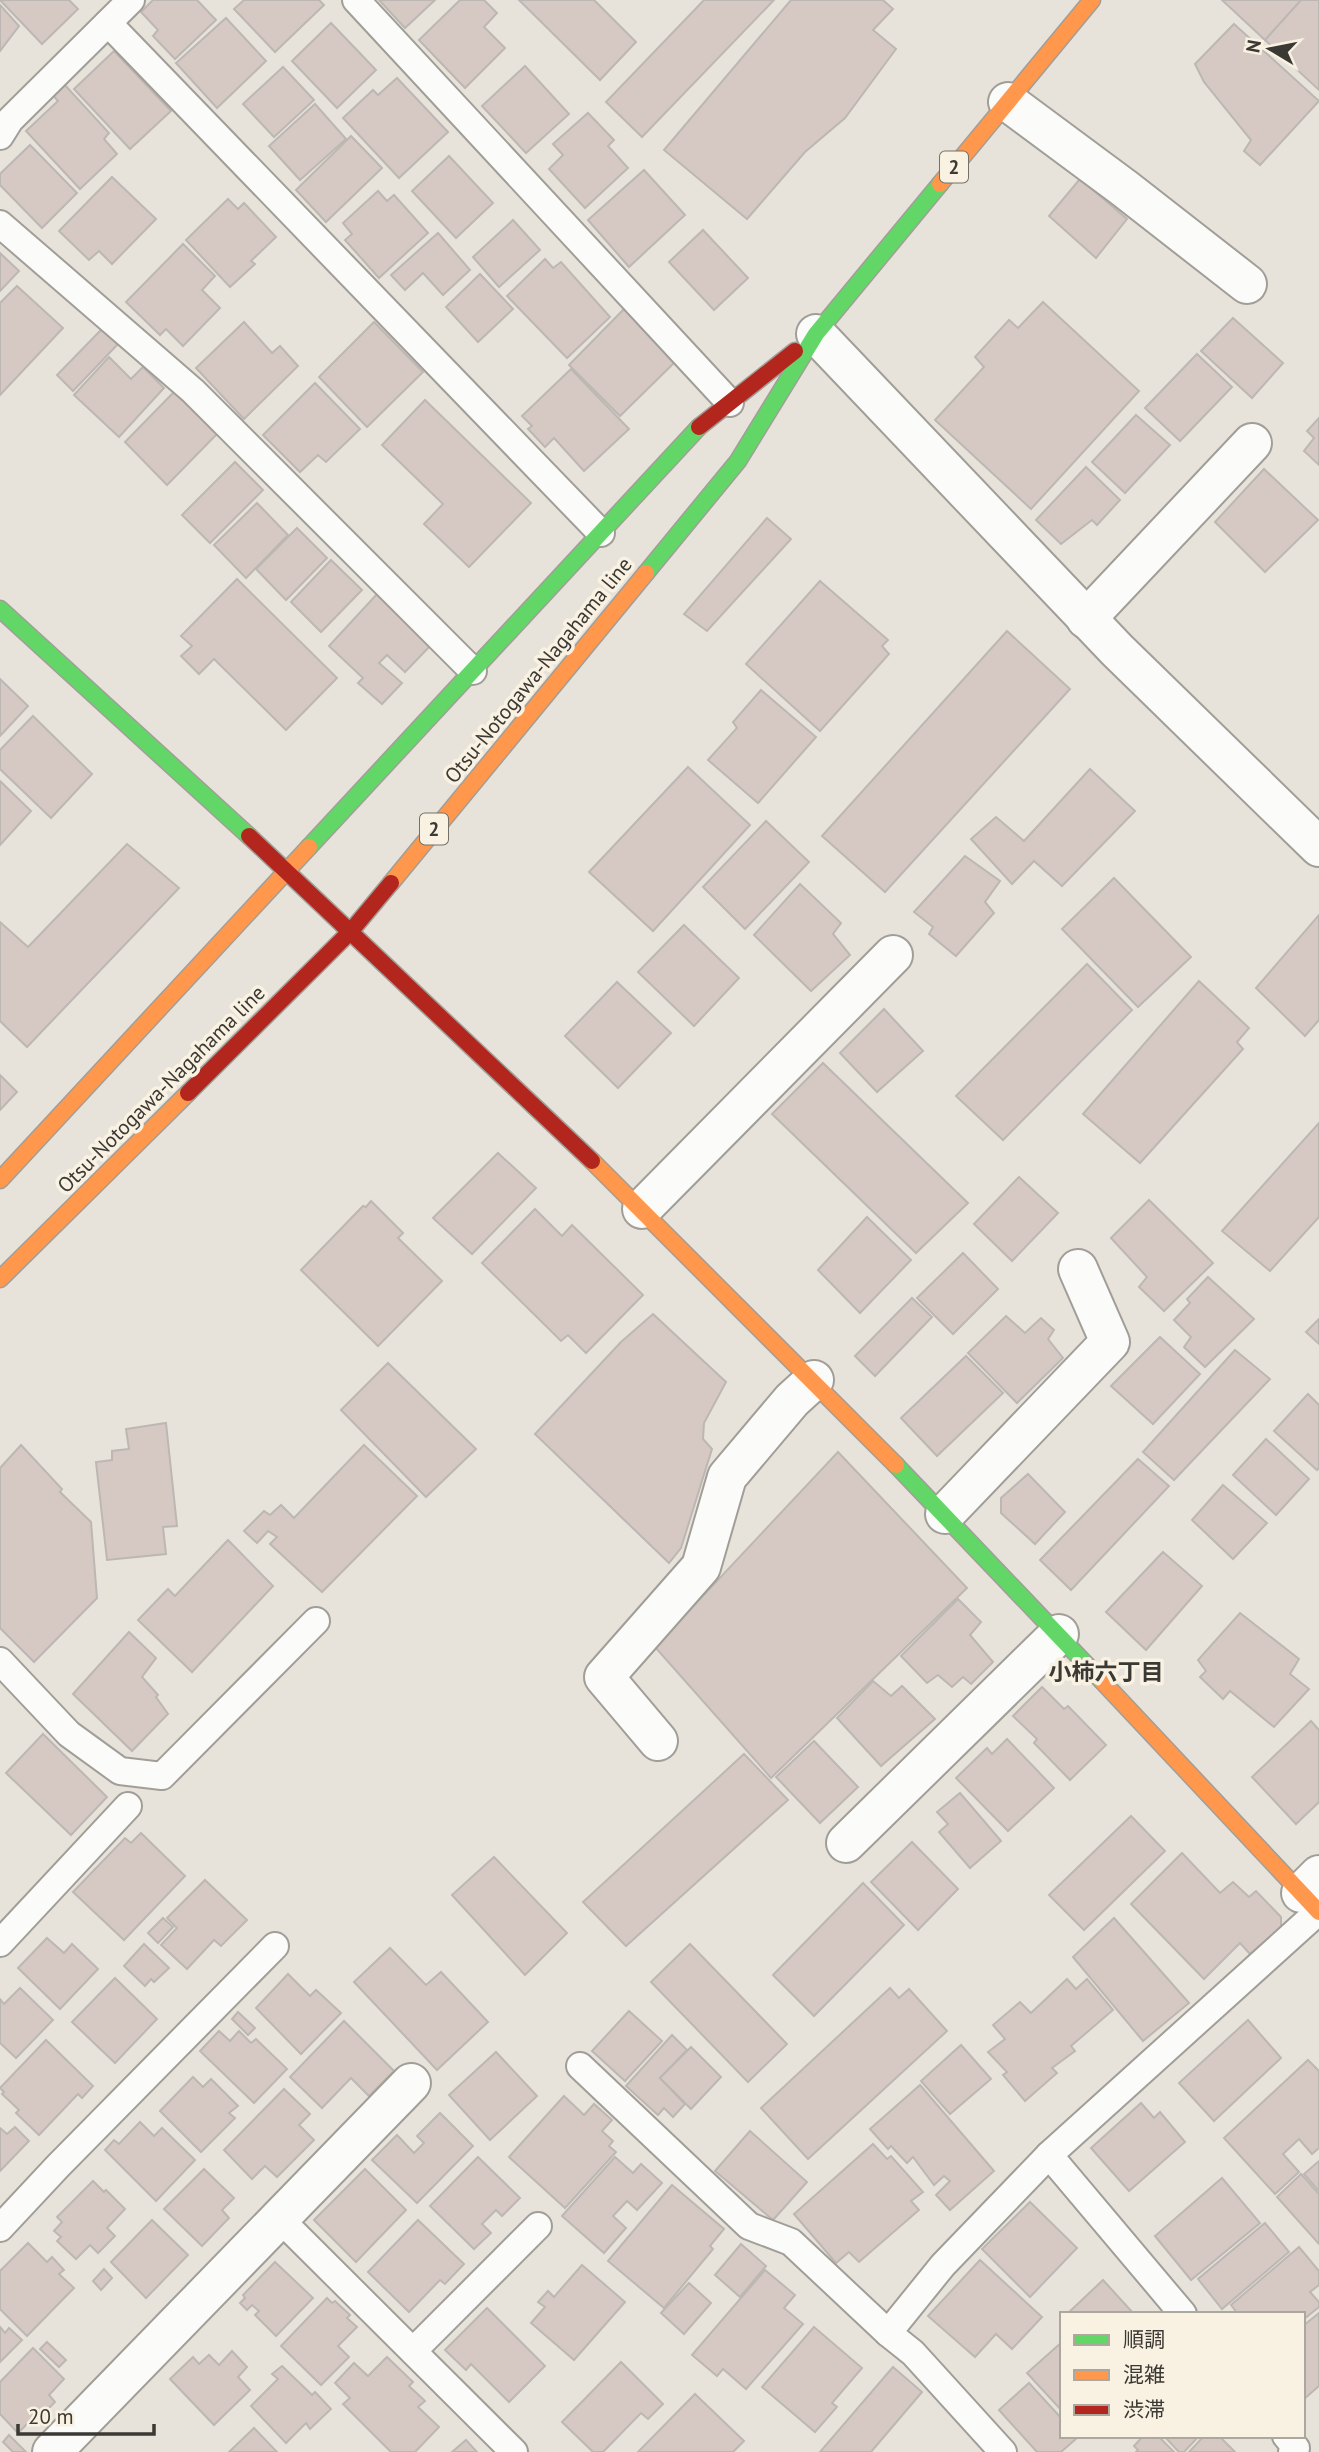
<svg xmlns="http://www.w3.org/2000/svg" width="1319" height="2452" font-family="'PT Sans','Noto Sans JP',sans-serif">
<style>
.building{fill:#d6c9c4;stroke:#bdb7b3;stroke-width:2}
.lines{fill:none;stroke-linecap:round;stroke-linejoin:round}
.lane-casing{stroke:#a19e98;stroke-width:30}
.street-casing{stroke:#a19e98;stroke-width:42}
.fast-casing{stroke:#a19e98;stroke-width:19}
.slow-casing{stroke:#a19e98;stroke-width:19}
.jam-casing{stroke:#a19e98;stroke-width:19}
.lane{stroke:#fbfbfa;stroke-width:26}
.street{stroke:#fbfbfa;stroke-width:38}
.fast{stroke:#63d668;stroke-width:16}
.slow{stroke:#ff974d;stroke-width:16}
.jam{stroke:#b3261e;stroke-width:16}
.labels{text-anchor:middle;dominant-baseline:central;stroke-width:7;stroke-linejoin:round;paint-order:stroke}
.shield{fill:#f9f2e3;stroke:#747068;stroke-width:2}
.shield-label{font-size:19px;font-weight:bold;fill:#3b3933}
.street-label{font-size:21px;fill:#3b3933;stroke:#f9f2e3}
.neighbourhood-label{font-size:23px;font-weight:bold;fill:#3b3933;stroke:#f9f2e3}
</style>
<rect width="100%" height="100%" fill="#e7e3db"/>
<!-- building -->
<g class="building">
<polygon points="0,0 69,0 78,9 42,44"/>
<polygon points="153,0 197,0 216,20 175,59 153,36 158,30 141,12"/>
<polygon points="244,0 319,0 324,5 275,52 234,9"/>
<polygon points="379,0 435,0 405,28"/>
<polygon points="460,0 484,0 497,13 484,27 505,48 465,88 419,40"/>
<polygon points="519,0 594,0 636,42 600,80"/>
<polygon points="704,0 774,0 642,137 606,102"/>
<polygon points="791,0 883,0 893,9 873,30 896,49 845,118 805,152 747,219 664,150"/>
<polygon points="1222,0 1302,0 1265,40"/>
<polygon points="1301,0 1319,0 1319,90 1265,40"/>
<polygon points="0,5 19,26 0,51"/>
<polygon points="226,18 266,61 217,108 176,63"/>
<polygon points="331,23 376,70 337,108 292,61"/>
<polygon points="1234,24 1319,101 1260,165 1244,151 1251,140 1204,82 1195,64"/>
<polygon points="114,51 171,111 130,149 74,89"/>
<polygon points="525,66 569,114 526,153 482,106"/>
<polygon points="283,67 314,100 274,137 243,104"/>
<polygon points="397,78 448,132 399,178 343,118 373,90 378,95"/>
<polygon points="63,83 109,133 104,139 117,154 80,189 26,131 58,101 52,94"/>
<polygon points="315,104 346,139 300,180 269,146"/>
<polygon points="588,113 614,140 608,146 628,168 585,208 549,169 563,155 553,144"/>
<polygon points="351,136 382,168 326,222 296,190"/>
<polygon points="30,145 77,193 42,228 0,185 0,174"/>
<polygon points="449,156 493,203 456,238 412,191"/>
<polygon points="644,170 685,215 629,267 588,220"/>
<polygon points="112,177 156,219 112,264 99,251 89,260 59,231"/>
<polygon points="1080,179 1127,219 1096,258 1049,216"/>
<polygon points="378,191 387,201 394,195 428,233 379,278 345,240 352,234 343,223"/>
<polygon points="228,199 238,209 244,203 276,237 251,261 255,264 230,287 186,240"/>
<polygon points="513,220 540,250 499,287 473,257"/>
<polygon points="703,230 748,278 714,310 669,262"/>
<polygon points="438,233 470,270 443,295 423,273 405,290 391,275"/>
<polygon points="183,244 215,276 202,290 220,308 183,346 166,329 160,335 126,302"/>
<polygon points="0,253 19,271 0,291"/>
<polygon points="545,259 553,268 561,262 610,317 567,358 507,296"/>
<polygon points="480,274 513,309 478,342 446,307"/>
<polygon points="17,286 63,328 0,395 0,303"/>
<polygon points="1043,302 1139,391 1031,509 935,420 984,367 975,357 1009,320 1018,328"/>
<polygon points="625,308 677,360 620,416 569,365"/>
<polygon points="1233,318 1283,363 1252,398 1201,351"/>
<polygon points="244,322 272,353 280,346 298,366 244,419 196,368"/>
<polygon points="374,322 423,372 367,427 319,377"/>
<polygon points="102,329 118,344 73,391 57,375"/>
<polygon points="1197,354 1232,387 1180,441 1145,408"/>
<polygon points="109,357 131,379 143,367 164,388 119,437 74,395"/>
<polygon points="571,369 629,429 584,471 554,438 545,447 528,429 532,426 522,416"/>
<polygon points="315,383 360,429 326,462 318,455 300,472 263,435"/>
<polygon points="174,392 217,434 167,485 125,442"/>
<polygon points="425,400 531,503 469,567 424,524 443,504 382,445"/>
<polygon points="1136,415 1170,445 1125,493 1092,462"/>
<polygon points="1319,418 1319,465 1304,451 1314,438 1307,431"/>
<polygon points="235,462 263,490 210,543 182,515"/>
<polygon points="1086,467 1120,500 1097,525 1092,520 1061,544 1036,520"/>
<polygon points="1264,469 1318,520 1265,572 1215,522"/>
<polygon points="257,503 288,535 246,578 214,545"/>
<polygon points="767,518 791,539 707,631 684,614"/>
<polygon points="297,528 327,558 286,600 256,569"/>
<polygon points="331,560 362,590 321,632 291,602"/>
<polygon points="237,579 337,678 286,730 214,659 199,674 181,656 192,646 181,636"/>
<polygon points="820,581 888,640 882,646 889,654 820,731 746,664"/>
<polygon points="378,593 432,644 405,672 387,655 379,663 402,683 382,704 358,683 363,678 329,646"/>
<polygon points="1007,631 1070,689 885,892 822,836"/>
<polygon points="0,679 28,706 0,736"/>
<polygon points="761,690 816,737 758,803 708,760 737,728 733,722"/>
<polygon points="33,716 92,774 51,818 0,769 0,750"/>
<polygon points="688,767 750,825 653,931 589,872"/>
<polygon points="1090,769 1135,811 1062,886 1034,861 1012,884 971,839 996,817 1024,841"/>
<polygon points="0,781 31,811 0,845"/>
<polygon points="766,821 809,862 745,929 703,887"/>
<polygon points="127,844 179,888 27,1047 0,1021 0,922 28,947"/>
<polygon points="965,856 1000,881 985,902 994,913 956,956 929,934 933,927 914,912"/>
<polygon points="1114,878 1191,957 1138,1007 1062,929"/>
<polygon points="800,884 841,923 833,934 850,955 811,991 754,935"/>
<polygon points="1319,915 1319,1020 1305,1036 1256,988"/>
<polygon points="684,925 739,978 694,1026 638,972"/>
<polygon points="1087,964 1132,1010 1003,1140 956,1096"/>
<polygon points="1199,981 1249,1028 1237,1042 1243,1049 1140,1163 1083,1114"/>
<polygon points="617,982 671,1033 618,1088 565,1036"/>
<polygon points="884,1009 923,1051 877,1092 840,1053"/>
<polygon points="823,1063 968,1203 916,1253 772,1114"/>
<polygon points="0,1075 17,1092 0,1110"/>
<polygon points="1319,1123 1319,1217 1270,1271 1222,1231"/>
<polygon points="498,1153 536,1188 472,1254 433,1218"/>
<polygon points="1019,1177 1058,1213 1012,1261 974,1224"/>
<polygon points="1149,1200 1213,1263 1164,1311 1139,1287 1147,1277 1111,1238"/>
<polygon points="371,1201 403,1233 398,1238 442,1281 378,1346 301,1270 363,1206 366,1207"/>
<polygon points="535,1209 562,1236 572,1225 643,1295 586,1353 568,1335 561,1341 482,1263"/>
<polygon points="867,1217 911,1260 860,1313 818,1270"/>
<polygon points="963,1253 998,1289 953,1334 917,1298"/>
<polygon points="1208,1277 1254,1319 1205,1367 1184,1347 1191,1337 1174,1320 1190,1303 1187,1299"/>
<polygon points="912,1298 932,1317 875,1376 855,1356"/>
<polygon points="653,1314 726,1382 704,1423 703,1439 712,1449 681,1548 669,1563 535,1434 621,1342"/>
<polygon points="1006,1316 1025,1333 1041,1318 1054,1330 1048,1339 1063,1358 1017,1403 968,1353"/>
<polygon points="1319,1319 1319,1344 1306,1332"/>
<polygon points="1160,1337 1200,1374 1153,1424 1111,1386"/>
<polygon points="1235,1350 1270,1379 1174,1480 1143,1452"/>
<polygon points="966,1356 1003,1393 937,1456 901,1418"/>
<polygon points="388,1363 476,1449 426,1497 341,1410"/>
<polygon points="1308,1394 1319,1405 1319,1468 1317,1470 1274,1431"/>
<polygon points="166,1423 177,1526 163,1527 166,1554 107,1560 96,1462 112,1460 112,1451 129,1449 126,1429"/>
<polygon points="1266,1439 1309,1479 1276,1515 1233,1475"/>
<polygon points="21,1445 62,1489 60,1492 91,1522 97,1598 34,1662 0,1628 0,1468"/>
<polygon points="364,1445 417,1496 322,1592 270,1544 277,1537 268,1531 257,1543 244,1531 264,1511 270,1515 281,1505 294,1518"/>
<polygon points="838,1452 967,1588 771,1778 655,1647"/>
<polygon points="1138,1459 1169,1486 1071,1590 1040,1560"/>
<polygon points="1028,1474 1065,1512 1035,1544 1001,1513 1001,1498"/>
<polygon points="1223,1485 1267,1523 1233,1559 1192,1520"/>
<polygon points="228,1540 273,1586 192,1672 138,1620 168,1589 175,1596"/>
<polygon points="1163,1552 1202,1586 1146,1650 1106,1612"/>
<polygon points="958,1599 981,1622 970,1635 993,1662 971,1684 963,1677 952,1687 938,1675 927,1683 901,1656"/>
<polygon points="1240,1613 1299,1659 1290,1674 1309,1689 1274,1727 1230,1691 1223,1699 1200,1677 1206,1671 1198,1660"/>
<polygon points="129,1632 156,1658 142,1677 158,1695 156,1697 168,1714 132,1751 73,1694"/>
<polygon points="873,1681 891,1696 902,1686 935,1719 881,1766 837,1718"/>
<polygon points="1042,1687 1064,1709 1068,1706 1106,1745 1070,1780 1034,1743 1037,1739 1013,1716"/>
<polygon points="1311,1721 1319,1730 1319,1802 1296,1824 1252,1777"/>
<polygon points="43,1734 107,1797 71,1835 6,1773"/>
<polygon points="1007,1739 1054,1788 1008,1831 956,1778 987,1748 992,1754"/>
<polygon points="814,1741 858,1787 820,1823 776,1777"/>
<polygon points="744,1754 788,1800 626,1946 583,1902"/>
<polygon points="960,1793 1001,1841 970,1868 939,1832 948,1824 937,1812"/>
<polygon points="1131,1816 1165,1851 1084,1930 1049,1895"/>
<polygon points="141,1833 185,1876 124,1940 73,1892 125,1838 131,1843"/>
<polygon points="912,1842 958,1889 918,1930 871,1882"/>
<polygon points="1182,1853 1220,1893 1233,1882 1249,1897 1256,1891 1281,1917 1281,1928 1250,1954 1240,1943 1204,1979 1131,1904"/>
<polygon points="494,1857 567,1933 525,1975 452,1895"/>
<polygon points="205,1880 247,1920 221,1946 214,1940 187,1969 161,1945 177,1928 167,1918"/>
<polygon points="863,1883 904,1925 814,2016 773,1975"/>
<polygon points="163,1918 173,1927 158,1943 148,1933"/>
<polygon points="1114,1918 1189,2003 1143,2041 1073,1957"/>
<polygon points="47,1938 64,1953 72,1944 98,1969 60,2009 18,1968"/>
<polygon points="144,1944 169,1968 154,1982 151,1979 145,1986 124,1966"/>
<polygon points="690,1944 787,2044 748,2082 651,1982"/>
<polygon points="390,1948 426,1985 441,1972 488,2022 437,2070 354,1982"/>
<polygon points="288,1974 310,1996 316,1990 341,2013 301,2054 256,2008"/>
<polygon points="115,1978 157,2019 115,2063 72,2022"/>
<polygon points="1067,1979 1076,1989 1087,1979 1113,2010 1071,2046 1075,2051 1052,2068 1057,2073 1025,2101 1003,2075 1007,2072 988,2052 1005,2039 993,2025 1020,2002 1031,2013"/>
<polygon points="20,1988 53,2020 16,2058 0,2043 0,1999 4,2004"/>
<polygon points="890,1988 899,1998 909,1989 947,2031 808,2159 761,2108"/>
<polygon points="629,2011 662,2041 625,2081 592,2051"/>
<polygon points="238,2012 255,2028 248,2035 232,2019"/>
<polygon points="1248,2020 1281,2058 1214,2121 1179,2083"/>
<polygon points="344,2021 394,2071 369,2096 351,2078 322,2108 290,2077"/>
<polygon points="219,2031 230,2041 239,2031 251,2043 256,2039 287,2069 254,2103 200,2051"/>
<polygon points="672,2035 687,2050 660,2078 685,2104 673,2117 664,2108 658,2115 626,2086"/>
<polygon points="46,2040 93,2086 82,2098 78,2094 39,2135 16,2113 19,2110 2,2094 4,2092 0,2088"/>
<polygon points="961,2045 991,2079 950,2114 921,2081"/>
<polygon points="691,2047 721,2077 691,2109 660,2078"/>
<polygon points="496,2052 537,2096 490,2140 449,2095"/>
<polygon points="1308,2060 1319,2071 1319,2148 1312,2154 1299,2139 1283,2154 1299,2172 1275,2194 1224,2138"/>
<polygon points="193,2077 203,2087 211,2079 238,2106 229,2113 235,2118 201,2152 160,2111"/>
<polygon points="920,2085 994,2171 950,2210 936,2195 950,2181 944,2176 934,2185 913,2157 907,2163 891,2146 888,2149 870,2129"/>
<polygon points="284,2089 310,2114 299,2125 314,2140 277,2177 265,2166 252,2179 224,2150"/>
<polygon points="564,2096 584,2115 594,2104 612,2120 602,2131 613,2141 609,2146 616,2152 565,2208 509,2157"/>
<polygon points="1141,2103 1154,2118 1160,2112 1185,2142 1129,2191 1091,2148"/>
<polygon points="440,2113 473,2146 417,2203 372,2160 397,2135 414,2153 424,2143 417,2136"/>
<polygon points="140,2122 154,2136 162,2128 195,2160 156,2201 105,2150 114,2140 119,2144"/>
<polygon points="15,2127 29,2141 0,2171 0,2128 7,2134"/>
<polygon points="750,2131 807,2182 773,2220 715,2171"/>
<polygon points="873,2144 887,2159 891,2156 923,2192 911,2201 919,2210 859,2262 849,2252 836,2263 794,2214"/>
<polygon points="478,2157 520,2198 502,2216 496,2210 482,2224 491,2233 474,2249 430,2206"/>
<polygon points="615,2157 633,2173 641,2164 662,2183 637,2210 627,2201 613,2216 626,2228 604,2253 562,2216"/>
<polygon points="1319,2161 1319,2191 1304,2174"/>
<polygon points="204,2169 234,2198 222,2210 229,2218 202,2246 164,2209"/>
<polygon points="365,2169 406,2210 356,2262 314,2220"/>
<polygon points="1301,2174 1319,2194 1319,2244 1277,2197"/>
<polygon points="1222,2178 1260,2223 1191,2280 1155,2236"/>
<polygon points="93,2181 104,2192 106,2190 125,2209 107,2228 115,2236 98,2253 90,2245 76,2259 57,2241 61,2237 54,2231 62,2222 57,2217"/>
<polygon points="672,2185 724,2229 710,2246 713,2249 664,2308 608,2261"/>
<polygon points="1030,2202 1077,2248 1030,2297 982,2249"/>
<polygon points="152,2220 188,2255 146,2298 111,2262"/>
<polygon points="418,2220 464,2264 445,2284 440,2280 409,2312 368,2272"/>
<polygon points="1265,2223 1289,2252 1222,2309 1198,2279"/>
<polygon points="28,2243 47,2262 52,2257 64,2270 59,2274 74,2288 27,2336 0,2309 0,2271"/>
<polygon points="741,2244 766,2266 740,2297 715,2275"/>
<polygon points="1299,2247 1319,2271 1319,2285 1310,2292 1319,2302 1319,2307 1303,2320 1303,2314 1238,2314 1231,2305"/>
<polygon points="980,2260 1042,2317 1012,2349 996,2334 975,2357 928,2316"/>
<polygon points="275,2262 313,2298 276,2336 255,2315 259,2311 252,2305 247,2310 240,2303 245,2298 243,2295"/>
<polygon points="582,2265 625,2302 574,2360 531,2323 545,2307 538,2302 548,2291 554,2297"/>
<polygon points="104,2269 112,2278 101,2290 93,2281"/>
<polygon points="765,2270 795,2295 784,2308 803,2324 746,2389 723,2369 717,2376 692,2355"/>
<polygon points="1103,2280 1134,2314 1067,2314"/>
<polygon points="689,2283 711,2303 684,2334 661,2313"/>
<polygon points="327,2298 332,2303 335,2301 350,2315 347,2318 357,2327 338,2346 349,2357 321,2385 281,2346"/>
<polygon points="487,2308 545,2366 509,2402 471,2364 466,2370 445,2350"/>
<polygon points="1319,2313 1319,2386 1304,2399 1303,2326"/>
<polygon points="0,2327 5,2333 9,2328 22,2340 0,2362"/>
<polygon points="814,2327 862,2368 832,2403 837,2407 815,2432 762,2387"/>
<polygon points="47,2342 66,2360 59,2367 40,2349"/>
<polygon points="1062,2342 1062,2411 1027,2373"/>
<polygon points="33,2348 64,2379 49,2395 55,2402 43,2414 40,2411 18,2433 0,2414 0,2382"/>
<polygon points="232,2351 247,2367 238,2377 250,2390 214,2425 170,2379 193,2357 199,2364 209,2355 219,2365"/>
<polygon points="387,2357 413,2382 409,2386 425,2401 418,2407 439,2427 415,2452 391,2452 343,2404 350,2398 335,2383 354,2363 368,2376"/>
<polygon points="621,2362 663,2404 648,2419 641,2413 603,2452 593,2452 562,2422"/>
<polygon points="282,2366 312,2395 315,2392 331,2409 310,2429 306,2423 286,2443 251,2406 278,2379 272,2374"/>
<polygon points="893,2367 922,2392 871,2452 820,2452"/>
<polygon points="1029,2383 1062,2419 1062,2436 1078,2437 1061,2452 1037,2452 999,2410"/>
<polygon points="695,2394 744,2441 733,2452 638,2452"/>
<polygon points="254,2428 277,2452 229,2452"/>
<polygon points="9,2435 26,2452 13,2452 3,2442"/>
<polygon points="1143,2436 1158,2436 1174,2452 1136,2452 1138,2450 1134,2446"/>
<polygon points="1164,2436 1199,2436 1184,2452 1179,2452"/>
<polygon points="1204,2436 1219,2436 1235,2452 1189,2452"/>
<polygon points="466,2440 477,2452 452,2452"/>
</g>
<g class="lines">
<defs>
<g id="lane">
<polyline points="356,0 730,403"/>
<polyline points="108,23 601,533"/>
<polyline points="0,136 10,120 131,0"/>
<polyline points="0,224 193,391 473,671"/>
<polyline points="0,1661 69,1734 120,1771 162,1776 316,1621"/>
<polyline points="0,1943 128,1806"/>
<polyline points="580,2066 749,2226 791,2242 888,2333"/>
<polyline points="281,2220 514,2452"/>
<polyline points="0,2228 58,2166 275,1946"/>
<polyline points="1183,2314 1049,2155 1319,1911"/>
<polyline points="413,2351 538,2226"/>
<polyline points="1286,2436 1296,2448 1292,2452"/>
<polyline points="1003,2452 913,2353 888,2333 943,2265 1049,2155"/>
</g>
<g id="street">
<polyline points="1008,102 1124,188 1247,284"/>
<polyline points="816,334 1117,650 1319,847"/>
<polyline points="1086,619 1252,443"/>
<polyline points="642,1209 893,955"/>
<polyline points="945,1514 1110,1342 1078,1269"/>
<polyline points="658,1741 604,1677 701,1567 727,1477 792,1400 814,1380"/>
<polyline points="846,1843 1059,1634"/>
<polyline points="1301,1893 1319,1875"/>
<polyline points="52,2452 411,2083"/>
</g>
<g id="fast">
<polyline points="646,573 738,461 816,334 940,184"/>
<polyline points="0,609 249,836"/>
<polyline points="309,847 699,427"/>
<polyline points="896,1465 1102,1681"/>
</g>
<g id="slow">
<polyline points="940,184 1092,0"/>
<polyline points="391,883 646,573"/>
<polyline points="592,1161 896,1465"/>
<polyline points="0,1180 309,847"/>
<polyline points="0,1279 188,1093"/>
<polyline points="1102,1681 1319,1912"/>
</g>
<g id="jam">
<polyline points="699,427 795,351"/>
<polyline points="249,836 592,1161"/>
<polyline points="188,1093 351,931 391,883"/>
</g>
</defs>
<!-- lane casing -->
<use href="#lane" class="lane-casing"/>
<!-- street casing -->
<use href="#street" class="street-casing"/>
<!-- fast casing -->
<use href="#fast" class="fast-casing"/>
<!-- slow casing -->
<use href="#slow" class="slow-casing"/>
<!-- jam casing -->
<use href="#jam" class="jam-casing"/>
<!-- lane -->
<use href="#lane" class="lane"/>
<!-- street -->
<use href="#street" class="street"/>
<!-- fast -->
<use href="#fast" class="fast"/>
<!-- slow -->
<use href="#slow" class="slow"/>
<!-- jam -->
<use href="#jam" class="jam"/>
</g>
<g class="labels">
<!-- shield labels -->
<g class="shield">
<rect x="940" y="151.5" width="28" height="31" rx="5"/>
<rect x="420" y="813.5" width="28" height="31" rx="5"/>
</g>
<g class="shield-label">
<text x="954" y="167">2</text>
<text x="434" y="829">2</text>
</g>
<!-- street labels -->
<g class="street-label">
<text transform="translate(538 670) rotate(-51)">Otsu-Notogawa-Nagahama line</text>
<text transform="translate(161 1089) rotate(-45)">Otsu-Notogawa-Nagahama line</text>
</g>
<!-- neighbourhood labels -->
<g class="neighbourhood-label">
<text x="1106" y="1671">小柿六丁目</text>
</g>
</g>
<!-- legend -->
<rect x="1060" y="2312" width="245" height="126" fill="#f9f2e3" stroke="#ada89d" stroke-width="2"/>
<rect x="1074" y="2335" width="35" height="10" fill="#63d668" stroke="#ada89d" stroke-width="2"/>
<text x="1123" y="2347" font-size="21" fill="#3b3933">順調</text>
<rect x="1074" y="2370" width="35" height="10" fill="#ff974d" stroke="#ada89d" stroke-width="2"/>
<text x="1123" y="2382" font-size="21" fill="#3b3933">混雑</text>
<rect x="1074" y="2405" width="35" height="10" fill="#b3261e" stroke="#ada89d" stroke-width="2"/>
<text x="1123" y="2417" font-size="21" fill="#3b3933">渋滞</text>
<!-- north arrow -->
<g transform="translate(1270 49) rotate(280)" stroke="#f9f2e3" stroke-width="5" paint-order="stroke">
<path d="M0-5L12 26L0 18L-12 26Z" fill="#3b3933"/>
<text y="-10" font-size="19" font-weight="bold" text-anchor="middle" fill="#3b3933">N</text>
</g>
<!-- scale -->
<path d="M18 2424v10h136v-10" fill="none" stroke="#3b3933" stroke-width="3.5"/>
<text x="28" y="2424" font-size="21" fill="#3b3933" stroke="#f9f2e3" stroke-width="5" paint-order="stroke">20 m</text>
</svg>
